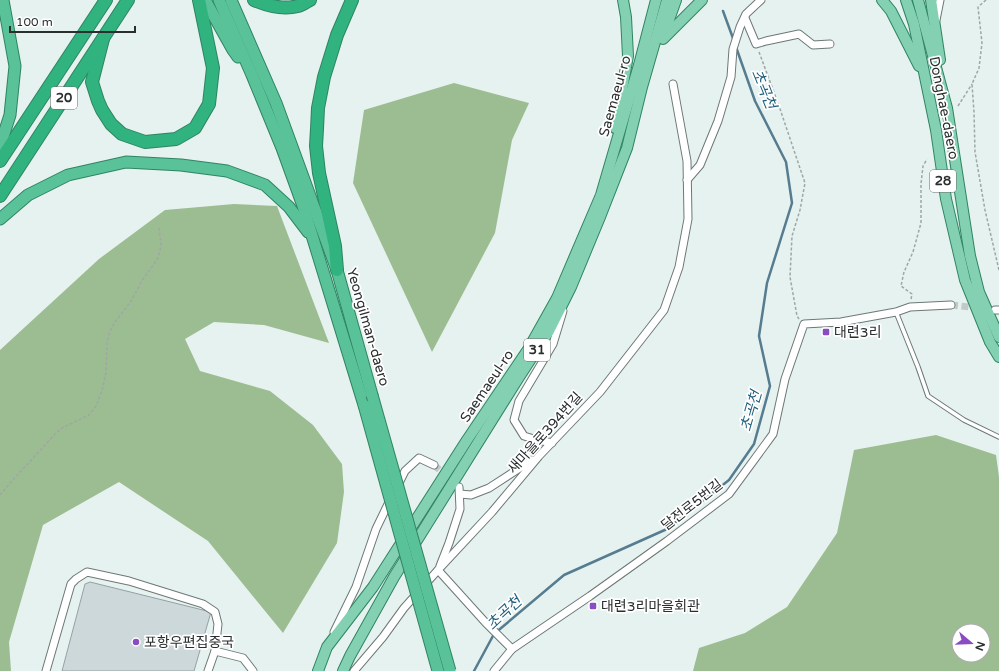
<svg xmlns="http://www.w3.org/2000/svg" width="999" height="671" font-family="'Varela Round','Noto Sans KR',sans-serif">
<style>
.forest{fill:#9cbd91;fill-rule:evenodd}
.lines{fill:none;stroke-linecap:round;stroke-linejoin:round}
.stream{stroke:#567c90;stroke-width:2.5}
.building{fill:#cdd8da;stroke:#95a0a2}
.minor-tunnel{stroke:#c0cbc9;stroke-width:7;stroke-dasharray:7 3.5;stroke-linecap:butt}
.service-casing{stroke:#6d7876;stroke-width:5.5}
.minor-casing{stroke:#6d7876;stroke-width:9}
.primary-casing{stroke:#2f8463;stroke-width:12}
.trunk-casing{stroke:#2f8463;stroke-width:13}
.motorway-casing{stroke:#2f8463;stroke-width:14}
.path{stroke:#9ea7a5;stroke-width:1.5;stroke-dasharray:3 2;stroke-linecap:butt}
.service{stroke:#fff;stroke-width:3.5}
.minor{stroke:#fff;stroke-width:7}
.primary{stroke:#83d1b2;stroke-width:10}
.trunk{stroke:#5ac298;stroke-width:11}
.motorway{stroke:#31b37f;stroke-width:12}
.trunk-bridge-casing{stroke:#2f8463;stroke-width:13;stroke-linecap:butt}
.trunk-bridge{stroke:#5ac298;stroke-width:11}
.poi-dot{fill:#894cc2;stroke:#fff;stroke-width:1.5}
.labels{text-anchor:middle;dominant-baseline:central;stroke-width:3.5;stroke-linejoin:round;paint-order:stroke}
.shield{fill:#fff;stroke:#6a6d6d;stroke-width:1}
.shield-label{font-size:13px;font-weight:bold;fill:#2a2e2e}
.street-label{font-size:14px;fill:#2a2e2e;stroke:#fff}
.poi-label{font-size:14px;fill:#2a2e2e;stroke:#fff;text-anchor:start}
.water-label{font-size:15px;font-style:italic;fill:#1f5f7d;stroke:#fff}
</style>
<rect width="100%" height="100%" fill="#e6f2f0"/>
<!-- forest -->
<g class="forest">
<polygon points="454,83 529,103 512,140 495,233 432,352 353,183 364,110"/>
<polygon points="234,204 277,206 329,343 264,325 214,322 185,339 200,371 270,391 313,425 342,464 344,492 337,543 283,633 208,541 119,482 43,525 9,642 11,671 0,671 0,350 99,259 165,210"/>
<path d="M936,435L996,455L999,477V671H693L699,648L745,633L787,607L837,533L854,450ZM959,631H983V655H959Z"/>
</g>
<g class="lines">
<!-- stream -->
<g class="stream">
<polyline points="723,11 734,41"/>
<polyline points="474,671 494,634 564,575 667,529 729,480 754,444 770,386 759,336 767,283 792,203 786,162 755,101 736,47"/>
</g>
</g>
<!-- building -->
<polygon class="building" points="90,582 211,612 194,671 62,671 85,584"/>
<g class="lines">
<!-- minor-tunnel -->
<g class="minor-tunnel">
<polyline points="951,305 979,308"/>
<polyline points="434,465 456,484"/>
</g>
<defs>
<polyline id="service" points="896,312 918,367 928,396 964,420 999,437"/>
<g id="minor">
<polyline points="745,18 756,44 766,41 799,34 813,45 830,44"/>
<polyline points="936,20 940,0"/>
<polyline points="687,180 700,165 718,121 731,77 733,49 740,27 746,14 761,0"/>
<polyline points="995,310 999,310"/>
<polyline points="552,443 534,439 524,436 514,420 519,401 553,344 563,311"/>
<polyline points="398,485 405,471 419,458 434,465"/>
<polyline points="460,494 471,495 489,488 532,460"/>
<polyline points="440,566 449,543 460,509 459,487"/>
<polyline points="438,570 485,622 512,649"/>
<polyline points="334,632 356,587 376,529 390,500"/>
<polyline points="215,651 243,658 253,671"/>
<polyline points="46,671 71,584 76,579 87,572 129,581 203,604 215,612 218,624 215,651 208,671"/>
<polyline points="354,671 383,637 404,608 438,570 492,512 539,456 600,392 664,310 679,267 688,219 687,161 673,84"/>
<polyline points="494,671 512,649 590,596 667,541 729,494 773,434 785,379 804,324 841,322 896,312 910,307 951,305"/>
</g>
<g id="primary">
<polyline points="882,0 891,11 919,66"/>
<polyline points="906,0 914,24 936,130 946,199 965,280 990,342 999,357"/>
<polyline points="918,0 947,108 970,256 979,292 999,337"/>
<polyline points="931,0 940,60"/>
<polyline points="665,31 676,0"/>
<polyline points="663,39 702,0"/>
<polyline points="615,128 628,56 626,17 623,0"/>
<polyline points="318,671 327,647 373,587 467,440 529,348 557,298 601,195 639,65 656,0"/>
<polyline points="343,671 350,656 394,577 519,377 549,331 571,287 600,217 627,148 642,87 667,0"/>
</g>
<g id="trunk">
<polyline points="205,0 233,50 238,57"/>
<polyline points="219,0 252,75 282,148 303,206 364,405"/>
<polyline points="231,0 276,103 337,270 372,395"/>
<polyline points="0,146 10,115 15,66 3,0"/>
<polyline points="0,219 28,195 68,175 126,162 181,165 227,171 265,185 289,207 308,232"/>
</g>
<g id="motorway">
<path d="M254,0C268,6 283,10 298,6C302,5 306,2 310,0"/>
<polyline points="103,39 92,82 98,101 102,110 111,124 122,134 145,142 176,139 195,128 209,104 213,68 199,0"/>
<polyline points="0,161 106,0"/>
<polyline points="0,196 128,0"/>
<polyline points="337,270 335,246 319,173 316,146 317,129 318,108 324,77 337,35 352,0"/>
</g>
</defs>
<!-- service casing -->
<use href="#service" class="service-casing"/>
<!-- minor casing -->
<use href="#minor" class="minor-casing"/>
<!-- primary casing -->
<use href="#primary" class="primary-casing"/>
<!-- trunk casing -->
<use href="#trunk" class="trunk-casing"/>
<!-- motorway casing -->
<use href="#motorway" class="motorway-casing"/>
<!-- path -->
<g class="path">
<polyline points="986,0 978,7 982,43 979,68 972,84 974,112 975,152 985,210 999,270"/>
<polyline points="759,52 778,103 805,183 800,210 792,236 790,277 797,316 799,319"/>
<polyline points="958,106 972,84"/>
<polyline points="911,299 912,294 901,286 904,272 913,252 921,223 921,184 923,166 927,159"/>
<polyline points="0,495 11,482 36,455 55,434 62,428 89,415 96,406 102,391 106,372 107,342 110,331 115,322 131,301 143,279 157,260 160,251 161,244 159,228"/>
</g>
<!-- service -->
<use href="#service" class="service"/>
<!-- minor -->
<use href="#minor" class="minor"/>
<!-- primary -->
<use href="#primary" class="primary"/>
<!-- trunk -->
<use href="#trunk" class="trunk"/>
<!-- motorway -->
<use href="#motorway" class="motorway"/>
<defs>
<g id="trunk-bridge">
<polyline points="372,395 450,671"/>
<polyline points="364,405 438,671"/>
</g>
</defs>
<!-- trunk-bridge casing -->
<use href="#trunk-bridge" class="trunk-bridge-casing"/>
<!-- trunk-bridge -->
<use href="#trunk-bridge" class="trunk-bridge"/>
</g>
<!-- markers -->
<g class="poi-dot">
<rect x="822" y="328" width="8" height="8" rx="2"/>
<rect x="589" y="602" width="8" height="8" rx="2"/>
<circle cx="136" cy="642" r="4"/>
</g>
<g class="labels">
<!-- shield labels -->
<g class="shield">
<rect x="51" y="87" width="26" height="22" rx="3"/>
<rect x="930" y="170" width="26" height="22" rx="3"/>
<rect x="524" y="339" width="26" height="22" rx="3"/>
</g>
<g class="shield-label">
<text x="64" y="98">20</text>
<text x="943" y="181">28</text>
<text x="537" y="350">31</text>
</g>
<!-- street labels -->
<g class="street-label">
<text transform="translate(615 96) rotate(-74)">Saemaeul-ro</text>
<text transform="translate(944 108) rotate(79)">Donghae-daero</text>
<text transform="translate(368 327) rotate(74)">Yeongilman-daero</text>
<text transform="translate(487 386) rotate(-56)">Saemaeul-ro</text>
<text transform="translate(545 433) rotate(-48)">새마을로394번길</text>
<text transform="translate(692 505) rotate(-38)">달전로5번길</text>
</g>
<!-- poi labels -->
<g class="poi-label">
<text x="834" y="332">대련3리</text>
<text x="601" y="606">대련3리마을회관</text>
<text x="144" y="642">포항우편집중국</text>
</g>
<!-- water labels -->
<g class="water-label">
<text transform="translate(764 89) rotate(68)">초곡천</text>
<text transform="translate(751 411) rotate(-74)">초곡천</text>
<text transform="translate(504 613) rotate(-43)">초곡천</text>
</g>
</g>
<!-- north arrow -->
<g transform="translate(971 643) rotate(109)"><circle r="19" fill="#ffffff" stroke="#aaabab"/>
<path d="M0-3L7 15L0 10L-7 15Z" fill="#894cc2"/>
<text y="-6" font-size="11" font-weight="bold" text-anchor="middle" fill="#2a2e2e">N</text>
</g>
<!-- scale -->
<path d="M10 26v6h125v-6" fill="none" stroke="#2a2e2e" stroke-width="2"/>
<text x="16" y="26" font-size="12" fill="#2a2e2e" stroke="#ffffff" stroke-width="3" paint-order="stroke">100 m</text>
</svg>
